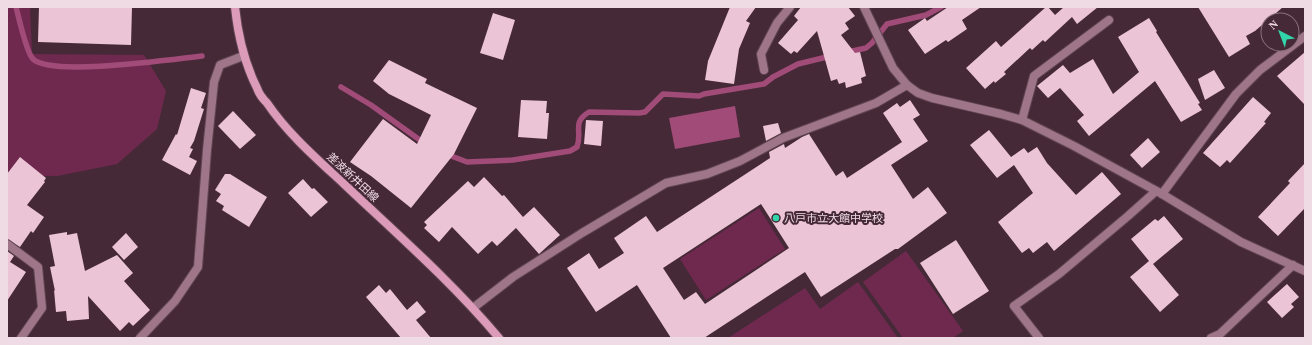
<svg xmlns="http://www.w3.org/2000/svg" width="1312" height="345" font-family="'Times New Roman','Noto Sans JP',serif">
<style>
.green{fill:#6f294f}
.water{fill:#a14b78}
.lines{fill:none;stroke-linecap:round;stroke-linejoin:round}
.stream{stroke:#a14b78;stroke-width:5.5}
.building{fill:#ebc4d5;fill-rule:evenodd}
.service-casing{stroke:#614553;stroke-width:10}
.minor-casing{stroke:#614553;stroke-width:10}
.secondary-casing{stroke:#614553;stroke-width:10}
.service{stroke:#9f7689;stroke-width:8}
.minor{stroke:#9f7689;stroke-width:8}
.secondary{stroke:#db9bb9;stroke-width:8}
.poi-dot{fill:#32d4a9;stroke:#462937;stroke-width:1.5}
.labels{text-anchor:middle;dominant-baseline:central;stroke-width:4;stroke-linejoin:round;paint-order:stroke}
.street-label{font-size:11px;fill:#efdbe4;stroke:#462937}
.poi-label{font-size:11px;fill:#efdbe4;stroke:#462937;text-anchor:start}
</style>
<rect width="100%" height="100%" fill="#462937"/>
<!-- green -->
<g class="green">
<polygon points="7,7 30,7 32,54 144,55 166,91 157,129 117,164 57,176 7,175"/>
<polygon points="759,208 785,249 706,300 680,259"/>
<polygon points="906,251 963,331 953,338 903,338 863,282"/>
<polygon points="858,282 898,338 728,338 805,288 820,309"/>
</g>
<!-- water -->
<polygon class="water" points="735,106 740,137 675,149 669,118"/>
<g class="lines">
<!-- stream -->
<g class="stream">
<path d="M16,7C19,18 26,52 33,59C51,77 174,59 202,56"/>
<polyline points="848,52 866,48 872,43 887,24 926,15 941,7"/>
<polyline points="341,87 371,105 424,143"/>
<path d="M446,154L467,162L513,160L570,151L577,147C583,131 571,123 589,112L639,113L645,112L663,94L699,96L704,94L764,84L773,77L798,64L831,56"/>
</g>
</g>
<!-- building -->
<g class="building">
<polygon points="39,7 132,7 131,45 38,42"/>
<polygon points="730,7 756,7 746,21 750,23 739,49 734,84 705,80 708,61"/>
<polygon points="801,7 848,7 855,16 845,23 849,29 841,35 855,53 860,52 866,76 861,78 862,83 846,88 845,82 839,84 837,79 831,81 817,31 797,53 794,51 791,54 778,43 798,20 794,16"/>
<polygon points="948,7 981,7 962,20 967,29 948,42 946,40 925,54 908,30 925,18 927,21"/>
<polygon points="1046,7 1048,7 1055,15 1064,7 1098,7 1077,24 1072,17 1045,42 1043,40 1032,50 1030,48 1004,72 1006,74 995,83 994,81 985,89 966,68 996,41 1001,47"/>
<polygon points="1198,7 1283,7 1255,31 1246,36 1250,44 1229,57"/>
<polygon points="493,13 515,20 503,60 480,53"/>
<polygon points="1149,18 1157,31 1156,32 1200,103 1198,104 1202,110 1181,122 1155,81 1089,136 1077,121 1084,115 1060,88 1048,98 1037,86 1063,65 1070,73 1093,59 1113,94 1139,72 1118,37"/>
<polygon points="1305,52 1305,105 1277,76"/>
<polygon points="389,60 427,79 425,83 477,108 454,154 411,208 371,176 350,162 383,119 417,144 431,115 389,94 373,81"/>
<polygon points="1214,70 1225,88 1205,100 1198,79"/>
<polygon points="191,88 206,93 201,108 204,109 194,141 190,148 193,149 189,157 197,161 190,175 162,160 176,134 177,135"/>
<polygon points="1253,97 1271,113 1264,122 1266,123 1230,163 1227,160 1220,167 1203,153"/>
<polygon points="521,100 547,101 546,113 549,113 547,139 518,137"/>
<path d="M910,100L920,115L913,119L928,141L891,165L913,199L928,187L947,213L898,249H895L821,297L805,272L704,338H671L637,285L596,312L567,268L589,253L599,269L624,253L614,238L646,216L657,232L770,158L769,152L784,144L785,148L802,137L809,134L836,176L843,171L847,178L902,142L883,113L897,103L900,107ZM761,204L789,248L705,304L696,292L684,300L663,268Z"/>
<polygon points="233,111 256,135 240,149 218,126"/>
<polygon points="586,120 603,121 601,146 584,144"/>
<polygon points="778,123 781,133 766,141 763,126"/>
<polygon points="989,130 1011,157 1024,148 1028,153 1037,147 1047,163 1076,195 1102,172 1121,194 1054,251 1047,242 1033,253 1029,248 1022,253 998,222 1033,193 1014,165 997,178 970,145"/>
<polygon points="1148,138 1160,152 1142,168 1130,155"/>
<polygon points="20,157 46,178 44,181 45,182 27,205 44,217 33,233 31,231 20,247 7,239 7,174"/>
<polygon points="1305,163 1305,208 1278,236 1258,217 1290,183 1288,181"/>
<polygon points="225,174 230,174 267,197 249,227 222,210 224,206 216,201 221,194 215,190"/>
<polygon points="484,177 502,196 504,195 523,217 534,207 560,235 539,254 516,228 497,246 492,241 478,254 452,227 439,242 424,228 427,225 424,222 468,181 474,187"/>
<polygon points="303,179 312,189 314,188 328,202 311,217 288,193"/>
<polygon points="1164,216 1183,239 1153,264 1179,295 1160,312 1130,277 1149,261 1131,239 1155,219 1158,221"/>
<polygon points="67,232 67,235 77,233 85,271 117,255 133,273 124,281 150,310 133,326 129,322 120,331 88,296 89,319 67,321 66,311 56,312 54,290 55,291 50,267 55,266 49,235"/>
<polygon points="126,233 138,247 124,260 112,247"/>
<polygon points="956,240 989,291 953,314 920,263"/>
<polygon points="7,251 14,256 10,262 26,272 7,301"/>
<polygon points="1287,284 1299,297 1291,304 1294,307 1282,318 1267,302"/>
<polygon points="379,285 386,293 390,289 407,310 417,301 426,312 416,320 431,338 401,338 366,297"/>
</g>
<g class="lines">
<defs>
<polyline id="service" points="473,308 513,277 582,233 666,183 707,174 740,161 783,138 876,103 907,85"/>
<g id="minor">
<polyline points="864,7 893,68 907,85 918,93 932,98 1001,114 1022,120 1074,146 1162,194 1241,242 1305,271"/>
<polyline points="764,70 761,54 777,23 790,7"/>
<polyline points="1022,120 1034,76 1109,20"/>
<polyline points="1162,194 1236,94 1260,70 1305,36"/>
<polyline points="7,244 38,267 42,308 21,338"/>
<polyline points="140,338 175,301 198,267 207,150 214,82 220,65 243,56"/>
<polyline points="1039,338 1014,306 1059,274 1128,216 1156,191"/>
<polyline points="1211,338 1220,334 1293,265"/>
</g>
<path id="secondary" d="M235,7C238,36 244,62 257,88C259,94 263,99 267,103C288,134 317,159 344,184C397,234 452,282 499,338"/>
</defs>
<!-- service casing -->
<use href="#service" class="service-casing"/>
<!-- minor casing -->
<use href="#minor" class="minor-casing"/>
<!-- secondary casing -->
<use href="#secondary" class="secondary-casing"/>
<!-- service -->
<use href="#service" class="service"/>
<!-- minor -->
<use href="#minor" class="minor"/>
<!-- secondary -->
<use href="#secondary" class="secondary"/>
</g>
<!-- markers -->
<circle class="poi-dot" cx="776" cy="218" r="4"/>
<g class="labels">
<!-- street labels -->
<g class="street-label">
<text transform="translate(353 177) rotate(43)">差波新井田線</text>
</g>
<!-- poi labels -->
<g class="poi-label">
<text x="784" y="218">八戸市立大館中学校</text>
</g>
</g>
<!-- border -->
<rect width="1312" height="345" fill="none" stroke="#efdbe4" stroke-width="16"/>
<!-- north arrow -->
<g transform="translate(1280 32) rotate(318)"><circle r="19" fill="#462937" stroke="#8a707c"/>
<path d="M0-3L7 15L0 10L-7 15Z" fill="#32d4a9"/>
<text y="-6" font-size="11" font-weight="bold" text-anchor="middle" fill="#efdbe4">N</text>
</g>
</svg>
